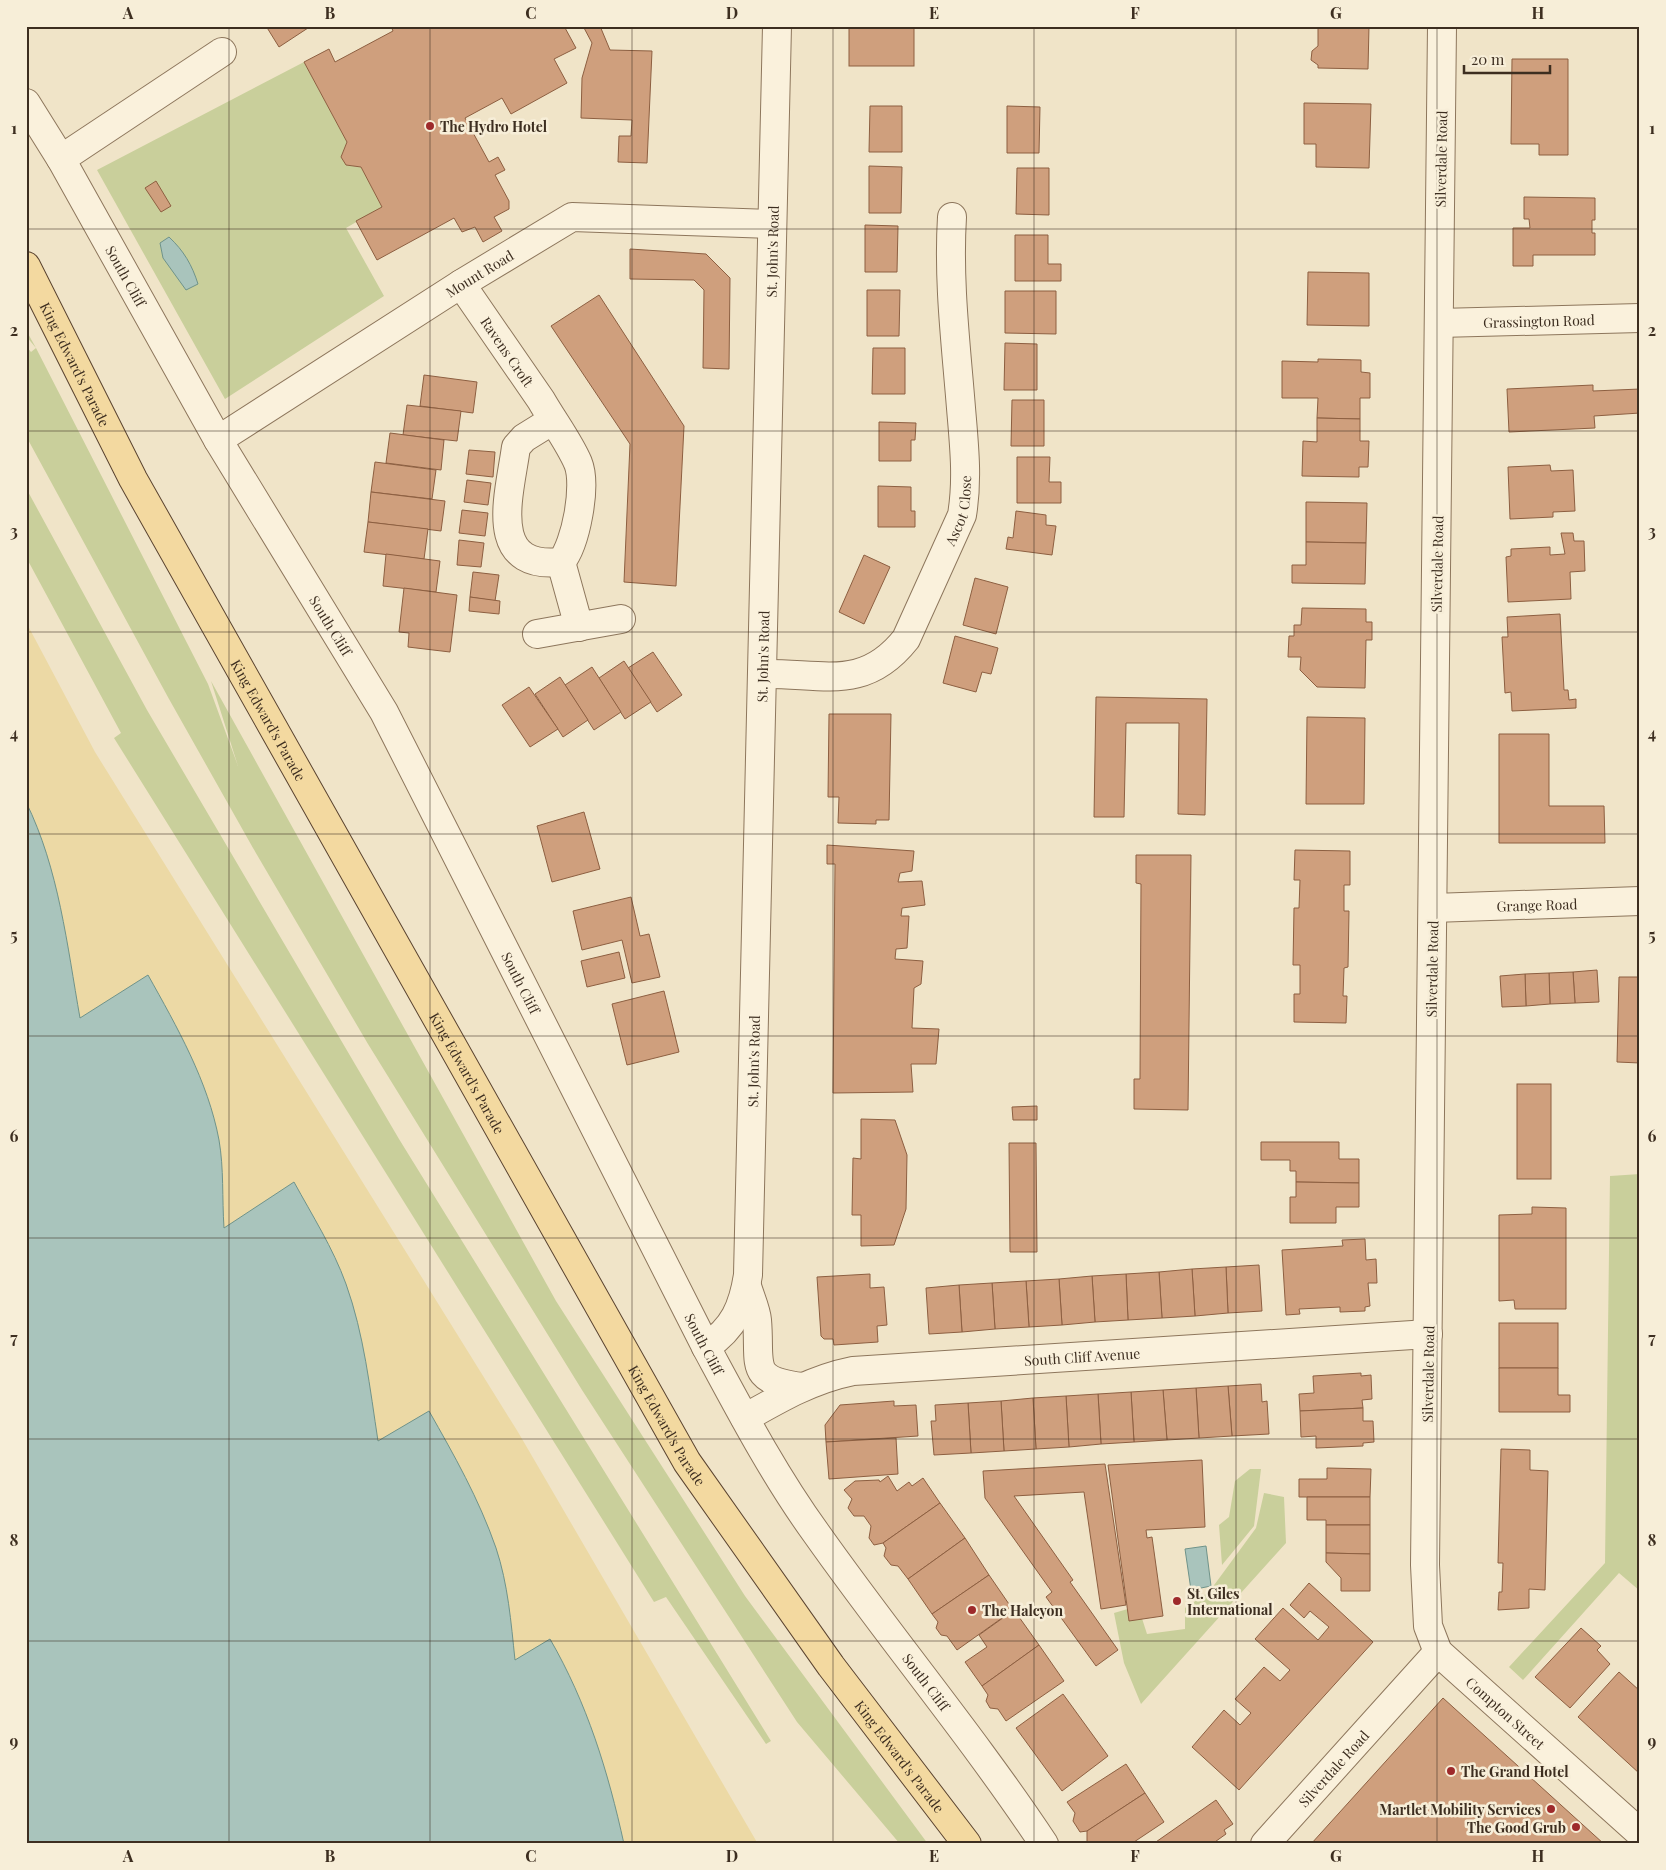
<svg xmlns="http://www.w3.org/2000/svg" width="1666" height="1870" font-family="'Playfair Display',serif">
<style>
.green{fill:#c9cf9b}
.sand{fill:#ecd9a5}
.water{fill:#a9c4bc;stroke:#6f938a}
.building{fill:#cf9f7d;stroke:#8d5f41}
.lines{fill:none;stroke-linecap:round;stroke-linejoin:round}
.minor-casing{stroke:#8d765c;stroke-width:30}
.major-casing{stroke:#5b4430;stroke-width:30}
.minor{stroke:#faf1dc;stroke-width:28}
.major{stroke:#f3d9a0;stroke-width:28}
.grid{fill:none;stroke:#3d2e20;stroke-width:1;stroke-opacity:0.55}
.poi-dot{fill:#9e2a2b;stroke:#f7eed8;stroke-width:2}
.labels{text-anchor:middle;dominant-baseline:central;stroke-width:5;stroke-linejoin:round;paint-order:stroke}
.poi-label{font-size:14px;font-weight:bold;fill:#3d2e20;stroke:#f7eed8;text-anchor:start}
.street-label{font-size:14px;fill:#3d2e20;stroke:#f7eed8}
.neatline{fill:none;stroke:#3d2e20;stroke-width:2}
.grid-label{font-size:16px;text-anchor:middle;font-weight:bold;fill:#3d2e20}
</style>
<rect width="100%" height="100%" fill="#f0e4c8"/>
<!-- green -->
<g class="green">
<polygon points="304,62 347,142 341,157 347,165 361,167 382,207 346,228 384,296 225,399 97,170"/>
<polygon points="26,330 36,348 208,684 238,766 211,681 556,1301 745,1596 928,1844 900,1844 797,1722 582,1390 368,1044 253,848 169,699 26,436 26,346 31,352 36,348 26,336"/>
<polygon points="26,488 147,710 399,1139 771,1741 766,1744 666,1597 654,1602 114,738 121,733 26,557"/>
<polygon points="1640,1174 1640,1591 1619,1573 1523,1680 1509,1667 1605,1563 1610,1176"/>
<polygon points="1250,1469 1261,1469 1254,1526 1222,1565 1219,1525 1229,1517 1235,1481"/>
<polygon points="1264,1493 1284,1497 1286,1543 1141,1704 1124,1663 1114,1613 1138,1606 1147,1634 1185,1629 1185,1608 1209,1592 1256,1528"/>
</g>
<!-- sand -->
<polygon class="sand" points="26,622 95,752 518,1432 758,1844 473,1844 26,1213"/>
<!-- water -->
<g class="water">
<path d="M169,237C184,251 192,265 198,284L186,290L163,258L160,243Z"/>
<path d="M26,802C59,869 67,945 80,1018L148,975C177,1027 208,1081 219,1140C224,1169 222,1198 224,1228L294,1182C312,1215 333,1248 346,1284C364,1334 370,1389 378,1441L429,1411C454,1455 479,1499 496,1548C508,1584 511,1622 515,1660L550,1639C587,1703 608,1771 624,1844H26Z"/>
<polygon points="1206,1546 1211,1586 1191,1590 1185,1549"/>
</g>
<!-- building -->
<g class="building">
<polygon points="266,26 311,26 279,47"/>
<polygon points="391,26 564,26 576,48 554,59 567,83 511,114 502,98 465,118 489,162 498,157 505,170 495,175 509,201 509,209 494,217 502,231 483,242 475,227 462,232 454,218 377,260 356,221 382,207 361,167 346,165 341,157 347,142 304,62 329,49 335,62 393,31"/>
<polygon points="583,26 600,26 610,50 652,51 647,163 618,162 619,136 631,136 632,120 581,118 582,78 592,43"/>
<rect x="849" y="26" width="65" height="40"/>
<polygon points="1318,26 1369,26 1368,69 1318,68 1318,65 1311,60 1312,51 1318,46"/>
<polygon points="1512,59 1568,59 1568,155 1539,155 1539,144 1511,144"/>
<polygon points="1304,103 1371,104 1369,168 1316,167 1316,144 1304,144"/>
<polygon points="870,106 902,106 902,152 869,152"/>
<polygon points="1007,106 1040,107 1039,153 1007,153"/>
<polygon points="869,166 902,167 901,213 869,213"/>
<polygon points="1017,168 1049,168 1049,215 1016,214"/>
<polygon points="156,181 171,206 161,212 145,188"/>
<polygon points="1524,197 1595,198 1595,220 1592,220 1592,233 1595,233 1595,255 1533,255 1533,266 1513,266 1513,228 1530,228 1529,219 1524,219"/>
<polygon points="865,225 898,226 897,272 865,272"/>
<polygon points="1015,235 1048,235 1048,264 1061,264 1061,281 1015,281"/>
<polygon points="630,249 706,254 730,278 729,369 703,368 704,290 694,280 630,279"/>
<polygon points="1308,272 1369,273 1369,326 1307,325"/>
<polygon points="867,290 900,290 899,336 867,336"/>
<polygon points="1005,291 1056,291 1056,334 1005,333"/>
<polygon points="599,295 684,426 676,586 624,582 630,444 551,326"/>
<polygon points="1005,343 1037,344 1037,390 1004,390"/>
<polygon points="873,348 905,348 905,394 872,394"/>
<polygon points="1318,359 1361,360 1361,372 1370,373 1370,398 1360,398 1360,419 1317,418 1318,398 1282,398 1282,361 1318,362"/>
<polygon points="424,375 477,382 473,413 420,406"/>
<polygon points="1593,385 1593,391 1640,389 1640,413 1594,416 1595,428 1509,432 1507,389"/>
<polygon points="1012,400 1044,400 1044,446 1011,446"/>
<polygon points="407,405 461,411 457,441 403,435"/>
<polygon points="1317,418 1360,419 1360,441 1369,441 1368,467 1359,467 1359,477 1302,476 1303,441 1317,442"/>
<polygon points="879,422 916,423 915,440 911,440 911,461 879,461"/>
<polygon points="390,433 444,440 441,470 386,463"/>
<polygon points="469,450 495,452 493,477 466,474"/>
<polygon points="1017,457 1050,457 1049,482 1061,482 1061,503 1017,503"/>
<polygon points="375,462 436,470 432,499 371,492"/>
<polygon points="1550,465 1551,471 1573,470 1575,511 1553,512 1553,517 1510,519 1508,467"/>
<polygon points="467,480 491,483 488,505 464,502"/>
<polygon points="878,486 911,487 911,511 915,511 915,527 878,527"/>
<polygon points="371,492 445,501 441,531 368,522"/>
<polygon points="1306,502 1367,503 1366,543 1306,542"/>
<polygon points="462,510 488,513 485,536 459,533"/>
<polygon points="1016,511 1046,515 1046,525 1056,526 1052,555 1006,549 1008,537 1013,538"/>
<polygon points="368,522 428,529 424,559 364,552"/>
<polygon points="1561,533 1573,533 1574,541 1584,541 1585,571 1570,572 1571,599 1508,602 1506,557 1511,556 1511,549 1550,547 1550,555 1565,554"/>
<polygon points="459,540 484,543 481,567 457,565"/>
<polygon points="1306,542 1366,543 1365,584 1292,583 1292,565 1306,565"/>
<polygon points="386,554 440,561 436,592 383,586"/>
<polygon points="864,555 890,567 864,624 839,612"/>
<polygon points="473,572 499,575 495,601 470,597"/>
<polygon points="975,578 1008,587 996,634 963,625"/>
<polygon points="404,588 457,595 450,652 408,647 409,633 399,632"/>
<polygon points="470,597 500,601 499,614 469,611"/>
<polygon points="1302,608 1366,609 1366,622 1372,622 1372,640 1366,640 1365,688 1317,687 1300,670 1301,657 1288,657 1289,636 1294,636 1294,625 1301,625"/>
<polygon points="1560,614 1564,690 1568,690 1569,700 1576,699 1576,708 1512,711 1511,692 1505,693 1502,637 1508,637 1507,617"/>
<polygon points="955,636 998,648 991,674 982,672 976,692 943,683"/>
<polygon points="653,652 682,695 657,712 628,668"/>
<polygon points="624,661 651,702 625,719 599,678"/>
<polygon points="592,667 621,712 594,730 565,685"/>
<polygon points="560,677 588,720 563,737 535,694"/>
<polygon points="529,687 558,729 530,747 502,705"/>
<polygon points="1096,697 1207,699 1205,815 1178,814 1179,723 1126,723 1124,817 1094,817"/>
<polygon points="829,714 891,714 889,820 876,820 876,824 838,823 839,797 828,797"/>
<polygon points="1307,717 1365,718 1364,804 1306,804"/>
<polygon points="1499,734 1549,734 1549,806 1604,806 1605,843 1499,843"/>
<polygon points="584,812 600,869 552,882 537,826"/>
<polygon points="827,845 914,851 912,871 900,873 898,882 922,881 925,905 902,908 901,916 909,916 907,948 896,949 895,959 923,961 921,984 914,988 912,1028 939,1029 936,1064 911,1064 913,1092 833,1093 835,864 827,864"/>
<polygon points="1295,850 1350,851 1350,885 1344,885 1344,911 1349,911 1348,967 1344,968 1343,996 1347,996 1346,1023 1294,1022 1294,994 1300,994 1300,965 1293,965 1294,908 1299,908 1300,880 1294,880"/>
<polygon points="1136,855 1191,855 1188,1110 1134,1109 1134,1079 1140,1079 1141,884 1136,883"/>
<polygon points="631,897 640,936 649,934 660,977 632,983 622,940 582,950 573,911"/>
<polygon points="619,952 625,978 587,987 581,961"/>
<polygon points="1597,970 1599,1002 1575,1003 1573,972"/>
<polygon points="1573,972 1575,1003 1550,1004 1549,973"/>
<polygon points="1549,973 1550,1004 1526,1006 1525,974"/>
<polygon points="1525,974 1526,1006 1502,1007 1500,976"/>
<polygon points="1619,977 1640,977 1640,1063 1617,1062"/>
<polygon points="664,991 679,1052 627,1065 612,1004"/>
<rect x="1517" y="1084" width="34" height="95"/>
<polygon points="1037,1106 1037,1120 1013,1120 1012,1107"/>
<polygon points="861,1119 895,1120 907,1155 906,1209 894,1245 861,1246 861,1215 852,1215 853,1158 861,1159"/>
<polygon points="1261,1142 1339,1142 1339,1159 1359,1159 1359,1183 1296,1182 1296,1171 1290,1171 1290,1160 1261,1160"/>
<polygon points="1009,1143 1036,1143 1037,1252 1010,1252"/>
<polygon points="1296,1182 1359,1183 1359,1207 1336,1207 1336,1223 1290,1223 1290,1197 1296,1197"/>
<polygon points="1532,1207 1566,1208 1566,1309 1515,1309 1514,1300 1499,1301 1499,1215 1532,1214"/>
<polygon points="1365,1239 1366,1260 1376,1259 1377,1283 1368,1283 1370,1306 1365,1307 1365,1311 1340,1312 1340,1307 1299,1309 1300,1314 1286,1315 1282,1250 1343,1246 1342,1240"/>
<polygon points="1259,1265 1262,1311 1228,1313 1226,1267"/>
<polygon points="1226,1267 1228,1313 1195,1316 1192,1269"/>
<polygon points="1192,1269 1195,1316 1162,1318 1159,1272"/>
<polygon points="1159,1272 1162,1318 1128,1320 1126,1274"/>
<polygon points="870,1274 870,1288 884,1287 887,1325 877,1326 878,1342 834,1345 833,1339 824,1339 821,1336 817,1277"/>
<polygon points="1126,1274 1128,1320 1095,1322 1092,1276"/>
<polygon points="1092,1276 1095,1322 1062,1325 1059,1279"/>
<polygon points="1059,1279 1062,1325 1029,1327 1026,1281"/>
<polygon points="1026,1281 1029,1327 995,1329 992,1283"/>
<polygon points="992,1283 995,1329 962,1332 959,1285"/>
<polygon points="959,1285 962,1332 929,1334 926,1288"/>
<rect x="1499" y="1323" width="59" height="45"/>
<polygon points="1499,1368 1558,1368 1558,1395 1570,1395 1570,1412 1499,1412"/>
<polygon points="1361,1373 1361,1376 1371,1375 1372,1399 1362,1400 1363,1408 1300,1411 1299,1394 1314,1393 1313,1376"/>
<polygon points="1261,1384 1262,1402 1267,1401 1269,1434 1232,1436 1228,1386"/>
<polygon points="1228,1386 1232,1436 1199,1438 1196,1388"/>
<polygon points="1196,1388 1199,1438 1167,1440 1163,1390"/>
<polygon points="1163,1390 1167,1440 1134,1442 1131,1392"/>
<polygon points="1131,1392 1134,1442 1101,1444 1098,1394"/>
<polygon points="1098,1394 1101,1444 1069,1447 1066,1396"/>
<polygon points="1066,1396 1069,1447 1036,1449 1033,1398"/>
<polygon points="1033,1398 1036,1449 1004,1451 1001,1401"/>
<polygon points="894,1401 894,1406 916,1405 918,1436 826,1442 825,1425 840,1405"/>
<polygon points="1001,1401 1004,1451 971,1453 968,1403"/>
<polygon points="968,1403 971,1453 934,1455 931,1421 936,1421 935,1405"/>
<polygon points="1363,1408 1363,1421 1373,1421 1374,1442 1363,1443 1363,1446 1316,1448 1316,1436 1301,1437 1300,1411"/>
<polygon points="896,1438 898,1474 829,1479 826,1442"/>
<polygon points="1501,1449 1530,1450 1530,1470 1548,1471 1545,1590 1529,1589 1529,1608 1498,1610 1499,1592 1502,1592 1503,1563 1498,1563"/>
<polygon points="1202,1460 1205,1527 1146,1530 1147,1538 1152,1537 1163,1616 1129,1621 1108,1465"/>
<polygon points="1105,1464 1126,1605 1101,1609 1084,1492 1014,1496 1073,1580 1070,1582 1118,1650 1096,1666 1046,1597 1052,1592 985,1498 983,1471"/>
<polygon points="1327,1468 1371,1469 1370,1497 1299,1497 1299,1479 1327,1479"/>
<polygon points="888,1476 897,1491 909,1482 912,1486 923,1478 940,1503 883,1543 874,1545 869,1538 871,1526 864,1516 854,1516 848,1508 852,1499 844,1490 855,1481 879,1480 880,1482"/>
<polygon points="1307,1497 1370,1497 1370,1525 1326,1525 1326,1520 1307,1520"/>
<polygon points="940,1503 965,1538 908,1579 898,1566 891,1565 884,1556 886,1548 883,1543"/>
<polygon points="1326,1525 1370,1525 1370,1554 1326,1553"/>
<polygon points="965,1538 989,1575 932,1614 908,1579"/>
<polygon points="1326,1553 1370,1554 1370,1591 1341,1591 1341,1578 1326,1562"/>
<polygon points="989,1575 1011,1607 999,1615 1002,1618 957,1650 947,1636 941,1635 936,1628 938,1622 932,1614"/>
<polygon points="1309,1583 1373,1642 1239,1790 1192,1747 1224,1710 1240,1725 1251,1713 1235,1699 1264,1667 1280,1681 1290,1670 1255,1639 1283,1608 1318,1640 1329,1627 1310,1611 1304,1618 1290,1605"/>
<polygon points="1014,1610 1039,1645 982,1686 965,1662 987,1647 979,1635"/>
<polygon points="1581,1628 1601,1646 1597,1650 1610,1664 1570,1708 1535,1677"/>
<polygon points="1039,1645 1064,1681 1006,1721 998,1709 990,1708 986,1701 988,1695 982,1686"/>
<polygon points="1619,1672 1640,1691 1640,1774 1578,1717"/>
<polygon points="1063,1694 1108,1756 1062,1791 1016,1728"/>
<polygon points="1443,1698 1604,1844 1311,1844"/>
<polygon points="1126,1764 1145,1793 1087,1831 1080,1832 1073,1821 1075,1813 1067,1802"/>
<polygon points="1145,1793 1164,1822 1131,1844 1087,1844 1087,1831"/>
<polygon points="1216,1800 1233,1824 1224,1830 1226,1834 1212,1844 1153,1844"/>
</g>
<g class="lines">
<defs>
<g id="minor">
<path id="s1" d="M1442,26L1425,1565L1428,1626L1438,1652L1640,1833"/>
<path id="s2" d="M26,103L61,159L218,440L384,712L706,1347C740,1410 774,1475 816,1533C890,1638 973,1737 1044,1844"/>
<polyline points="61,159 222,52"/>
<path id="s3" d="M461,284L541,400C553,421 569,442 578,463C587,485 576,544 561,562C485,570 510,493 516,447L524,438L553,420"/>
<path id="s4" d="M1439,323L1640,318"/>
<path id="s5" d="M218,440L461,284L572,217L772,224"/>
<polyline points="561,562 579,627"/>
<polyline points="537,634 621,619"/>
<path id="s6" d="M763,674C823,673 864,692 906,639L962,515C968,479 964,444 961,408C956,345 948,281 952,217"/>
<path id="s7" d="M1433,908L1640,901"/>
<path d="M747,1286C750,1297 756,1309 757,1320C761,1365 747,1380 802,1387"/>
<path id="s8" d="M706,1347C734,1328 743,1307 748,1275L777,26"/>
<path id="s9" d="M745,1418C780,1398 813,1379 853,1371L1428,1334"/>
<path id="s10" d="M1265,1844L1438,1652"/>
</g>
<g id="major">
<path id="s11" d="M26,266L133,479L687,1462L831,1666L967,1844"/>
</g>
</defs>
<!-- minor casing -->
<use href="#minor" class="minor-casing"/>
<!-- major casing -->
<use href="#major" class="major-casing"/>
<!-- minor -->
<use href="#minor" class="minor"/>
<!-- major -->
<use href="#major" class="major"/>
</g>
<!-- grid -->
<path class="grid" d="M229,26V1844M430,26V1844M632,26V1844M833,26V1844M1034,26V1844M1236,26V1844M1437,26V1844M26,229H1640M26,431H1640M26,632H1640M26,834H1640M26,1036H1640M26,1238H1640M26,1439H1640M26,1641H1640"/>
<!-- markers -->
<g class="poi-dot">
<circle cx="430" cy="126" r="5"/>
<circle cx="1177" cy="1601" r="5"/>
<circle cx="972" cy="1610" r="5"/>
<circle cx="1451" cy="1771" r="5"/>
<circle cx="1551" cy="1809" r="5"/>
<circle cx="1576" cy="1827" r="5"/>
</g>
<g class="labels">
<!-- poi labels -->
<g class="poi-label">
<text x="440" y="126">The Hydro Hotel</text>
<text x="1187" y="1593">St. Giles<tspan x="1187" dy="16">International</tspan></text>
<text x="982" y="1610">The Halcyon</text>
<text x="1461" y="1771">The Grand Hotel</text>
<text x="1541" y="1809" text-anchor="end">Martlet Mobility Services</text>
<text x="1566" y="1827" text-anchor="end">The Good Grub</text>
</g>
<!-- street labels -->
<g class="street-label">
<text transform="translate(1441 159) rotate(-89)">Silverdale Road</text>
<text stroke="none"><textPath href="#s8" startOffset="1110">St. John's Road</textPath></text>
<text stroke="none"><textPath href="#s5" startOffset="310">Mount Road</textPath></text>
<text stroke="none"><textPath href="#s2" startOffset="200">South Cliff</textPath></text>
<text stroke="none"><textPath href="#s4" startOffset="100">Grassington Road</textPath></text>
<text stroke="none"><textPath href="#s3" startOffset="82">Ravens Croft</textPath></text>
<text stroke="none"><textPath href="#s11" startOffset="110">King Edward's Parade</textPath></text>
<text stroke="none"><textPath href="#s6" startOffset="295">Ascot Close</textPath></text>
<text transform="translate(1437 564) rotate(-89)">Silverdale Road</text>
<text stroke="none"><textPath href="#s2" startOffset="605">South Cliff</textPath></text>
<text stroke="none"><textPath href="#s8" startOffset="705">St. John's Road</textPath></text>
<text stroke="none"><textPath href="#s11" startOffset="515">King Edward's Parade</textPath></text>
<text stroke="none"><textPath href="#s7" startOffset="104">Grange Road</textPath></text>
<text transform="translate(1432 969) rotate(-89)">Silverdale Road</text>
<text stroke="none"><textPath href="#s2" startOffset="1010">South Cliff</textPath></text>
<text stroke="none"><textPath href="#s8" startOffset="300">St. John's Road</textPath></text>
<text stroke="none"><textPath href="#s11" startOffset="920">King Edward's Parade</textPath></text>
<text stroke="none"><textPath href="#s2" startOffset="1415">South Cliff</textPath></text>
<text stroke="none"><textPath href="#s9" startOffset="348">South Cliff Avenue</textPath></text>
<text transform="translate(1428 1374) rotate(-89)">Silverdale Road</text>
<text stroke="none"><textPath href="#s11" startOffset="1325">King Edward's Parade</textPath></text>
<text stroke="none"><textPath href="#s2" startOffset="1820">South Cliff</textPath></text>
<text stroke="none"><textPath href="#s1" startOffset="1719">Compton Street</textPath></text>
<text stroke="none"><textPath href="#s11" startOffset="1730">King Edward's Parade</textPath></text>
<text stroke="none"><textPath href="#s10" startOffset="102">Silverdale Road</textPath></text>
</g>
</g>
<!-- border -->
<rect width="1666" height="1870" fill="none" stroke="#f7eed8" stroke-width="55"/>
<!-- scale -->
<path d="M1464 65v8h86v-8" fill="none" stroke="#3d2e20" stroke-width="2.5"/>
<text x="1471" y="65" font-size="15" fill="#3d2e20" stroke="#f7eed8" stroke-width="4" paint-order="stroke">20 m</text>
<rect x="28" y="28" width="1610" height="1814" class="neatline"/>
<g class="grid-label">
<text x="128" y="19">A</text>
<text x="330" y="19">B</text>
<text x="531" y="19">C</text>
<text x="732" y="19">D</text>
<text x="934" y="19">E</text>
<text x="1135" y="19">F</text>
<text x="1336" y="19">G</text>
<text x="1538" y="19">H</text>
<text x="14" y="134">1</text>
<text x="1652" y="134">1</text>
<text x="14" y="336">2</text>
<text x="1652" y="336">2</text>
<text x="14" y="537">3</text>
<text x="1652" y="537">3</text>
<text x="14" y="739">4</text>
<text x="1652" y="739">4</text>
<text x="14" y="941">5</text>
<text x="1652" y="941">5</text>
<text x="14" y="1142">6</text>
<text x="1652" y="1142">6</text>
<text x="14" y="1344">7</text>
<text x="1652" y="1344">7</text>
<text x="14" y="1546">8</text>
<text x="1652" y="1546">8</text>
<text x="14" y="1747">9</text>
<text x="1652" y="1747">9</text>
<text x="128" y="1862">A</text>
<text x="330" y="1862">B</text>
<text x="531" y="1862">C</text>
<text x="732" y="1862">D</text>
<text x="934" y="1862">E</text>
<text x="1135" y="1862">F</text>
<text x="1336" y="1862">G</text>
<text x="1538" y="1862">H</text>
</g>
</svg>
